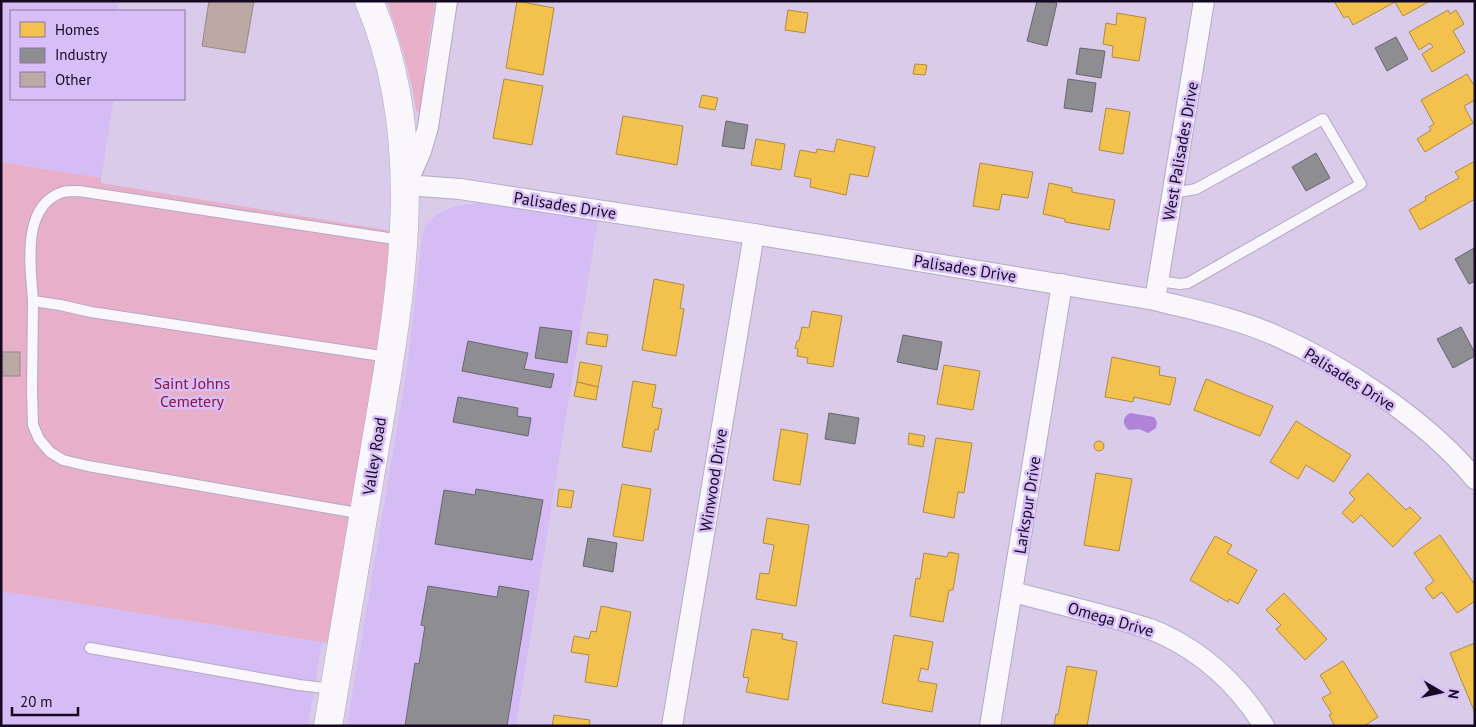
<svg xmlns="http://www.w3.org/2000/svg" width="1476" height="727" font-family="'PT Sans',sans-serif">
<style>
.built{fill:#d6bcf4}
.green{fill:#e8b0c8}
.water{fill:#ae83d8}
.homes{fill:#f2c14e;stroke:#b08a40}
.industry{fill:#8d8d92;stroke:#696570}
.building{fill:#bca8a5;stroke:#998889}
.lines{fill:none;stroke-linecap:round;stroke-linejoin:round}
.lane-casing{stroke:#b5a9c3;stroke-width:12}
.street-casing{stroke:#b5a9c3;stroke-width:22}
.secondary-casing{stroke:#b5a9c3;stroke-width:29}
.lane{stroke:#f9f7fc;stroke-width:10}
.street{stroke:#f9f7fc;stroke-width:20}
.secondary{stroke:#f9f7fc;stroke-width:28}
.labels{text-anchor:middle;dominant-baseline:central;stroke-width:5;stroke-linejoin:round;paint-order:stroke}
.street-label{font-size:16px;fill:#150821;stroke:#d8bef6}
.park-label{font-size:16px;fill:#8e1442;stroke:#d8bef6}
</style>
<rect width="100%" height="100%" fill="#d9cbe9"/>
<!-- built -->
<g class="built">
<polygon points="1,1 119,1 117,11 11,11 11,99 114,99 101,178 1,162"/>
<polygon points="476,203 598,219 516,726 347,726 407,368 422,237 426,225 438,214 452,207"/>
<polygon points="1,591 322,642 308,726 1,726"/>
</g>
<!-- green -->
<g class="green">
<polygon points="387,1 435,1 424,73 426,84 420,114 416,110 413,90 403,51"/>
<polygon points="1,162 101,178 101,183 405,233 341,645 1,591"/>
</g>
<!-- water -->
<path class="water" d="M1130,413L1154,417L1157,422L1156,428L1148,433L1139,429L1129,430C1122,425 1122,417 1130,413Z"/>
<!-- homes -->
<g class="homes">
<polygon points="517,1 554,8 543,75 506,68"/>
<polygon points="1334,1 1430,1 1403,16 1395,2 1353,25 1348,16 1344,18"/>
<polygon points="788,10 808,13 805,33 785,30"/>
<polygon points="1448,10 1450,14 1456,10 1464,24 1453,31 1465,52 1432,72 1422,54 1433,47 1430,43 1419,50 1409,32"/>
<polygon points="1117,13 1146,18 1139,61 1112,57 1113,46 1103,44 1106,23 1116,25"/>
<polygon points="915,64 927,65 925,75 913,74"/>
<polygon points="1467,74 1475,87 1475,100 1464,106 1473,123 1425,152 1417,139 1431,130 1429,127 1434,124 1421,100"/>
<polygon points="504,79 543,86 532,145 493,138"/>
<polygon points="702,95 718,98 715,110 699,107"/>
<polygon points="1106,108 1130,112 1123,154 1099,150"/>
<polygon points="623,116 683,126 677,165 616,154"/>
<polygon points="756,139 785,144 781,170 751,165"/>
<polygon points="837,139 875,147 868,177 850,174 846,195 810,187 811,179 794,176 800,150 816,153 817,149 834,152"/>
<polygon points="1475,161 1475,199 1420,230 1409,210 1426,200 1425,197 1459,178 1455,172"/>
<polygon points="980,163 1033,172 1028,198 1002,194 999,210 973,206"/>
<polygon points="1049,183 1072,188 1072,192 1115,200 1109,230 1065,222 1065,219 1043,214"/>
<polygon points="654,279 684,285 680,308 684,309 676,356 642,350"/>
<polygon points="812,311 842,316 833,367 807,363 808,358 797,356 798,349 795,348 797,341 799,341 802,327 809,328"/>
<polygon points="588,332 608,335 606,347 586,344"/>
<polygon points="1112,357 1160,367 1159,375 1176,378 1170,405 1134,397 1133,402 1105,397"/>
<polygon points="580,362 602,366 598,387 577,382"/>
<polygon points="944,365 980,371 973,410 937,404"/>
<polygon points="1206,379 1273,406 1260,436 1194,410"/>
<polygon points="633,381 656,385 652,407 662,409 658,430 655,429 651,452 622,447"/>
<polygon points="577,382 598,387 596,400 574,396"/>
<polygon points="1296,421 1351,455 1334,482 1306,465 1298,479 1270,462"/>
<polygon points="781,429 808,434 800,485 773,480"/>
<polygon points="909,433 925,436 923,447 908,444"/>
<polygon points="936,438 972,443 964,493 958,492 954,518 923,512"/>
<circle cx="1099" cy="446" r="5"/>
<polygon points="1096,473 1132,479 1119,551 1084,545"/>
<polygon points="1368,473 1406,510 1410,507 1421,518 1393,547 1361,515 1353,523 1342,513 1355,499 1349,493"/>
<polygon points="622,484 651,489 643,541 613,536"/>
<polygon points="559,489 574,491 571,508 557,506"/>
<polygon points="767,518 809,525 796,606 756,599 760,573 769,574 774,545 763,543"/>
<polygon points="1440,535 1475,585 1475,601 1457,613 1442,592 1433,599 1425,588 1434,581 1414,553"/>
<polygon points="1215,536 1232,545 1227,553 1257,570 1238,604 1229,599 1228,602 1190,580"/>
<polygon points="949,552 959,554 953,590 949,590 943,622 910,616 916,578 920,579 924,553 947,557"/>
<polygon points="1284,593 1327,639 1305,660 1276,629 1281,625 1266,610"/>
<polygon points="601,606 631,612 617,687 585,682 589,655 571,652 574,636 589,639 591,631 596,632"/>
<polygon points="752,629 783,634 782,639 797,642 788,700 746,692 749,678 743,677"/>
<polygon points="894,635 933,642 928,670 921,668 918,681 937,684 932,712 882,703"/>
<polygon points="1475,643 1475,713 1450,653"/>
<polygon points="1343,661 1378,717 1364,726 1335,726 1329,715 1332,714 1322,698 1331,693 1320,675"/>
<polygon points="1067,666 1097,671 1087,726 1054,726 1056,714 1058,715"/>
<polygon points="554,715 590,720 589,726 552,726"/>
</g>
<!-- industry -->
<g class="industry">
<polygon points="1037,1 1057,3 1047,46 1027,41"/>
<polygon points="1396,37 1408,59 1387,71 1375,48"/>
<polygon points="1080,48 1105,51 1101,78 1076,74"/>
<polygon points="1068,79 1096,83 1092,112 1064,108"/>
<polygon points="726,121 748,125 744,149 722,146"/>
<polygon points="1316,153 1330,178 1306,191 1292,167"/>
<polygon points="1474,248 1475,281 1469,284 1455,259"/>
<polygon points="540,327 572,331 567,363 535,358"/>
<polygon points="1461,327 1475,353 1475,356 1453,368 1437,339"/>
<polygon points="903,335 942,342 937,370 897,362"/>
<polygon points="468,341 528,353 524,369 554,374 551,388 462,371"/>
<polygon points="458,397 518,408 517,416 531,418 528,436 453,422"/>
<polygon points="829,413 859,418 855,444 825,439"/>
<polygon points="476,489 543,500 532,560 435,544 444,490 475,495"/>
<polygon points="588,538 617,543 613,572 583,566"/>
<polygon points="428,586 497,597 499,586 529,591 507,726 405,726 415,663 419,664 425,626 421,625"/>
</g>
<!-- building -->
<g class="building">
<polygon points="209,1 254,1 245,53 202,46"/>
<rect x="2" y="352" width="18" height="24"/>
</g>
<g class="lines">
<defs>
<g id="lane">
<polyline points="1158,281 1180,284 1188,283 1361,184 1323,119 1196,189 1173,193"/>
<polyline points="33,301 32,391 33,425 39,439 50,452 63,460 88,466 363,514"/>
<path d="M388,357L91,312L60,305L33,301C31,268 20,206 63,192C68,191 74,191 79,191L401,240"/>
<polyline points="90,648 299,685 333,689"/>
</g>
<g id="street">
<path d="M447,1L428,127L421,151L406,185L460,189L754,234L1155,300C1194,310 1235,318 1272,334C1341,364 1427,420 1475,479"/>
<polyline points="1155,300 1204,1"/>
<path d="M1013,592C1040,599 1067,606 1094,613C1116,619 1139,624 1160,633C1204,653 1239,686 1264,726"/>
<polyline points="672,726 754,234"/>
<polyline points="990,726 1062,284"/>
</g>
<path id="secondary" d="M328,726C344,633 360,540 375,447C400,300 430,144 369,1"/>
</defs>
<!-- lane casing -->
<use href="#lane" class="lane-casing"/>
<!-- street casing -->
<use href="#street" class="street-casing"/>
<!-- secondary casing -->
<use href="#secondary" class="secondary-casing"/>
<!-- lane -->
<use href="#lane" class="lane"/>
<!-- street -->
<use href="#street" class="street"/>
<!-- secondary -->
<use href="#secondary" class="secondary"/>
</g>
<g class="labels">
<!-- street labels -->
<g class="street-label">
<text transform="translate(1180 151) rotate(-80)">West Palisades Drive</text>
<text transform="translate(565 205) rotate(9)">Palisades Drive</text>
<text transform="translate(965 268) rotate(9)">Palisades Drive</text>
<text transform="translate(1350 379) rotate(32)">Palisades Drive</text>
<text transform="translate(374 456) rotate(-81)">Valley Road</text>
<text transform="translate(713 480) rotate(-81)">Winwood Drive</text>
<text transform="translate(1027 505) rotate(-81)">Larkspur Drive</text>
<text transform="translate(1111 619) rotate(16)">Omega Drive</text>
</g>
<!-- park labels -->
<g class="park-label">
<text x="192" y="383">Saint Johns<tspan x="192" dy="18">Cemetery</tspan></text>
</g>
</g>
<!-- border -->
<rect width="1476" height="727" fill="none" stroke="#150821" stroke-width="5"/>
<!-- legend -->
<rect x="10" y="10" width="175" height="90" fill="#d8bef6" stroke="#8a75a1"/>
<rect x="20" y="22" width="25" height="15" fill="#f2c14e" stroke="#8a75a1"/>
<text x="55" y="35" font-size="15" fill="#150821">Homes</text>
<rect x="20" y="48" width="25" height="15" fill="#8d8d92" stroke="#8a75a1"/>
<text x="55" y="60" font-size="15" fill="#150821">Industry</text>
<rect x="20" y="72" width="25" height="15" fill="#bca8a5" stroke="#8a75a1"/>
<text x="55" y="85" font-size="15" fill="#150821">Other</text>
<!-- north arrow -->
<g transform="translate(1441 692) rotate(99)" stroke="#d8bef6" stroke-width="4" paint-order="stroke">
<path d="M0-4L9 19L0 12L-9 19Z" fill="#150821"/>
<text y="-8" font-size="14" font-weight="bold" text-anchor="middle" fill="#150821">N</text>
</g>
<!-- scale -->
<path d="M12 707v8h66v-8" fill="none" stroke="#150821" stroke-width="2.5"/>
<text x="20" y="707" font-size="15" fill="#150821" stroke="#d8bef6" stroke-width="4" paint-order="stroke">20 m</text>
</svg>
